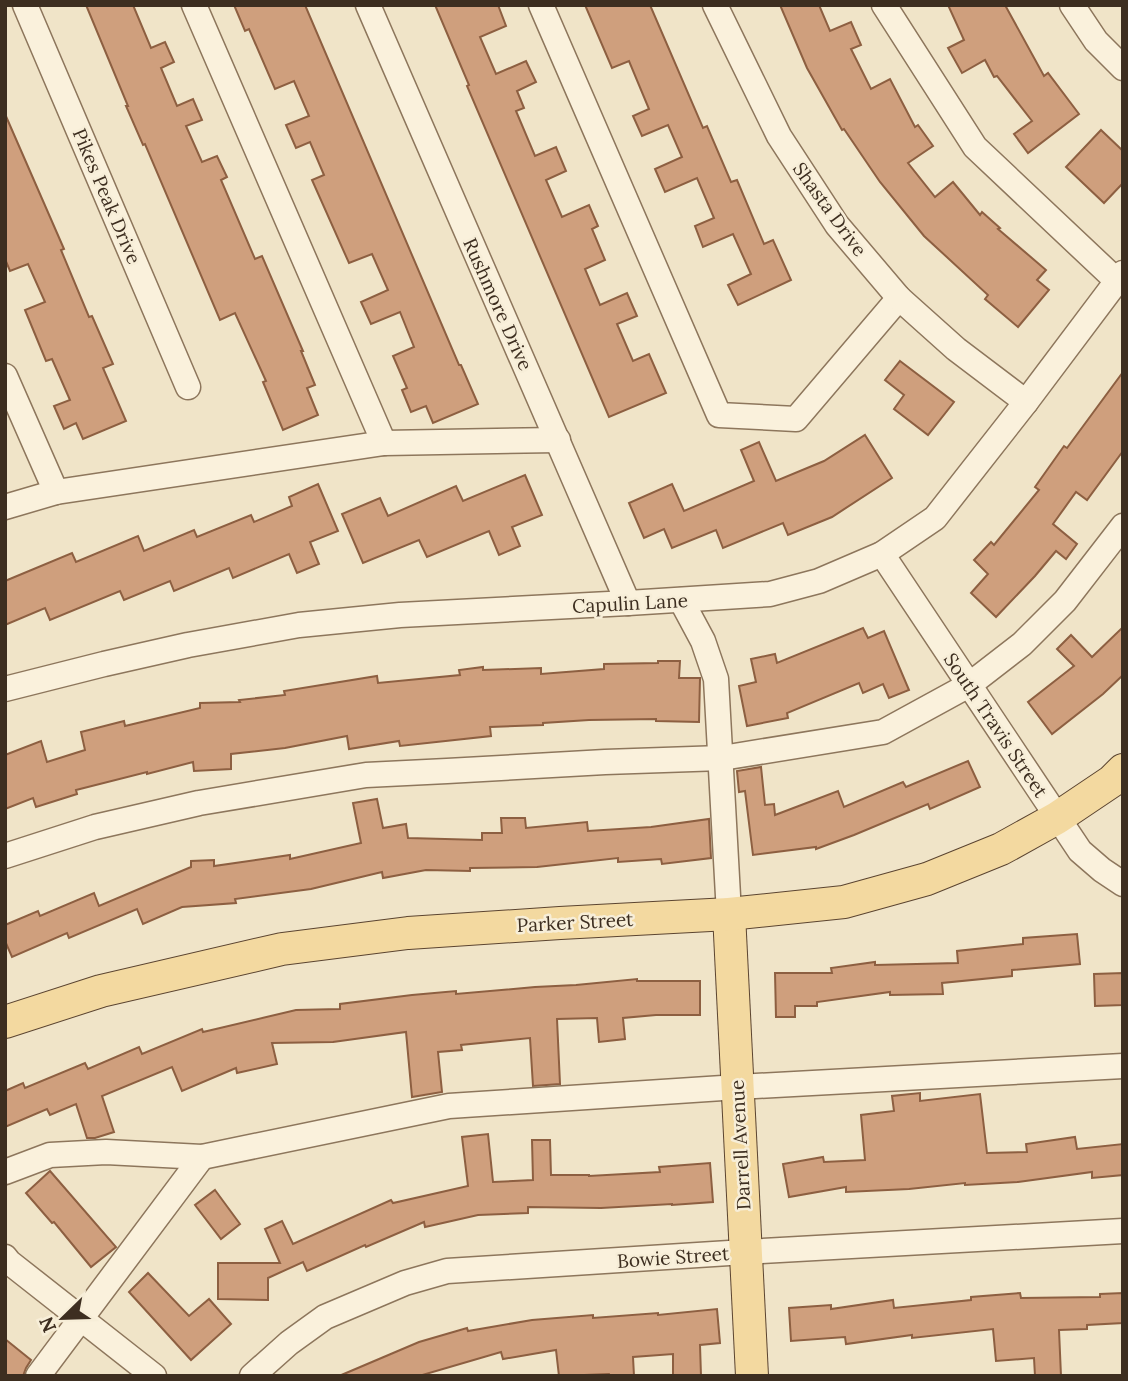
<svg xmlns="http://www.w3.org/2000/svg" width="1128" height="1381" font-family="Lora,serif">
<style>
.building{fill:#cf9f7d;stroke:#8d5f41;stroke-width:2}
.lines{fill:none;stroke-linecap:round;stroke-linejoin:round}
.minor-casing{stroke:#8d765c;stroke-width:27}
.major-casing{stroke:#5b4430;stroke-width:34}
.minor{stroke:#faf1dc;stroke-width:24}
.major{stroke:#f3d9a0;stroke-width:32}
.labels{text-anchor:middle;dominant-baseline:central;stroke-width:5;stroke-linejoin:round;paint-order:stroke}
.street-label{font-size:19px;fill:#3d2e20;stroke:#f7eed8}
</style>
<rect width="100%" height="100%" fill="#f0e4c8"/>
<!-- building -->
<g class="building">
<polygon points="86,5 133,5 151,48 165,42 174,62 161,68 177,106 193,99 202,120 186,126 202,162 217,156 227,177 221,180 255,259 262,256 303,351 301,351 315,385 307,388 318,415 283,430 263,382 266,381 235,313 220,320 145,144 143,145 126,106 128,106"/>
<polygon points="234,5 305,5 459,365 461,365 478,404 433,423 426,406 411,412 402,390 407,388 393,356 414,347 400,312 371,324 361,302 388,290 372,254 349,263 312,180 324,175 310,142 296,148 286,125 309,116 294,81 275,89 249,29 245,31"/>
<polygon points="435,5 498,5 506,26 480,37 496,74 526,61 536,82 517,91 524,108 516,111 535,156 556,147 566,171 546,180 562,217 589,205 598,226 592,229 605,260 585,269 600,305 627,293 637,316 617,324 633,361 649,354 666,393 609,417 467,86 469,85"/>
<polygon points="585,5 650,5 703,128 707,126 731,182 737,180 764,244 773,240 791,280 738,305 728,285 751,274 733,234 703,247 695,226 714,218 697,178 665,192 655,169 682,157 668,125 642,136 633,116 649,109 629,61 612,68"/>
<polygon points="780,5 819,5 830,31 851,22 861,45 851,49 871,89 890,79 915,127 918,125 933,146 908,163 935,197 953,182 980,215 982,212 1000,228 998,229 1046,270 1037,280 1049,290 1018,327 985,299 988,295 924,236 880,182 844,129 842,130 807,68"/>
<polygon points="948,5 1005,5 1044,76 1048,73 1079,114 1028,153 1014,134 1032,121 997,76 994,77 985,60 962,73 948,48 964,40"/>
<polygon points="5,114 64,249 61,250 89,317 92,316 113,364 103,368 126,421 83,439 76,423 64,429 54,406 70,400 52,359 46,361 25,310 45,302 28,264 10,271 5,259"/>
<polygon points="1101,130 1123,151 1123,183 1104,203 1066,167"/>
<polygon points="900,361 954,402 928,435 894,409 904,395 885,380"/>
<polygon points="1123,372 1123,451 1087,500 1076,492 1053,524 1077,544 1066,559 1056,551 1035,576 996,617 971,593 988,574 974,560 991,542 994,545 1039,490 1035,487 1064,446 1067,448"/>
<polygon points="865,435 892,478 832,517 788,535 783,523 723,548 716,530 672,548 664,529 644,538 629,503 672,484 684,511 754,481 741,450 759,442 776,481 824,461"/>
<polygon points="525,475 542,515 512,527 520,546 499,555 489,531 427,557 419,540 363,563 342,514 380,498 388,516 456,486 463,501"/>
<polygon points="318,484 338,531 310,542 319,564 297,573 289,554 233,578 229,568 174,591 170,581 124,600 120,591 50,620 45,608 5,625 5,581 72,553 76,562 138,536 144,551 194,530 197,537 251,515 254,522 292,506 289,497"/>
<polygon points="1123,627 1123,675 1103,694 1052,734 1028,702 1074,666 1057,649 1071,635 1092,657"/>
<polygon points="863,628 868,638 884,631 909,690 889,698 883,684 863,693 859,683 787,713 788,718 747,726 739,686 756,682 751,659 775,654 777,663"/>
<polygon points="658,661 680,661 679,678 700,678 699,722 656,721 656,719 589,720 543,723 543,725 490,727 491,736 400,746 399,741 349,749 347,736 285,748 231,754 231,769 194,771 193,762 147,774 147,772 76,790 77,794 36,807 33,798 5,809 5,755 41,741 47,762 85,750 81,732 124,721 125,726 200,708 200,703 240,702 239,700 285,695 284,691 377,676 378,683 460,675 459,670 483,667 483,670 541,668 541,674 604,669 604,664 658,663"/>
<polygon points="968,761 980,787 930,809 928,804 854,835 816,849 816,847 753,855 745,791 739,792 737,771 761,767 765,805 774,804 775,815 838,791 844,807 903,782 906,787"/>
<polygon points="377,799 383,828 406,824 408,838 482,840 482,833 502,833 501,818 525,818 526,828 587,822 588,831 651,827 709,819 711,858 662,864 661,859 618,862 618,858 537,867 470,868 470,871 426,870 383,878 382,872 311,889 235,899 236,903 182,907 143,924 137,909 69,938 67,933 12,957 5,941 5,925 38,911 40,916 94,893 99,906 191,867 191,861 214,860 214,866 290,855 290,859 361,843 353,803"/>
<polygon points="1077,934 1080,964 1012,970 1012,976 942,983 943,994 890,995 890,992 817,1002 817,1006 795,1006 795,1017 776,1017 775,973 832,973 831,968 875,962 875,965 958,963 957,951 1023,944 1023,938"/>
<polygon points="1123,973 1123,1005 1095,1006 1094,974"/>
<polygon points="637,979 637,981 700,981 700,1015 656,1015 623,1018 625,1039 599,1042 597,1018 557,1019 560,1084 533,1086 530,1038 461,1045 462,1050 438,1052 442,1092 412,1097 406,1032 333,1042 272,1043 277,1064 237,1073 236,1068 182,1091 172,1067 102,1096 114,1132 95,1138 87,1138 76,1104 50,1115 47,1109 5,1127 5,1091 23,1083 25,1088 85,1063 88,1069 139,1047 142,1054 202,1029 203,1032 296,1010 340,1009 340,1004 412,995 456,991 456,994 535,987 576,985"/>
<polygon points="920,1093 920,1101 980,1094 987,1153 1027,1152 1026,1144 1075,1137 1077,1149 1123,1144 1123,1175 1092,1178 1092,1172 1018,1182 965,1185 965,1183 909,1189 846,1192 846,1187 789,1197 783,1164 823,1157 824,1162 865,1160 861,1115 894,1111 892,1096"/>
<polygon points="488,1134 493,1182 533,1180 532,1140 550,1140 551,1175 589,1175 589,1176 660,1172 659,1167 710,1163 713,1202 672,1205 672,1204 601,1208 528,1207 528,1213 478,1215 425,1227 424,1222 366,1247 365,1245 307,1271 303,1262 268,1278 268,1300 218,1299 218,1263 280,1263 265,1229 282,1221 293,1244 391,1200 393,1203 468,1186 462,1137"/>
<polygon points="50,1171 116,1247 91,1267 54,1222 52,1223 26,1193"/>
<polygon points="215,1190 240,1224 221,1239 195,1205"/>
<polygon points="148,1273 189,1316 209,1299 231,1324 191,1360 129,1292"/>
<polygon points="1020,1293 1021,1298 1100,1297 1100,1294 1123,1293 1123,1323 1087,1325 1087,1329 1059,1330 1061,1376 1035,1376 1034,1358 996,1361 993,1329 912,1338 912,1335 846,1344 845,1337 791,1341 789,1308 831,1305 831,1309 893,1300 894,1308 971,1300 971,1297"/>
<polygon points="717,1309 720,1343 700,1345 701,1376 673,1376 673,1354 633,1357 634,1376 610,1376 609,1374 559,1376 556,1350 503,1359 501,1352 419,1376 339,1376 419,1342 467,1328 468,1331 532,1320 593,1315 593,1318 658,1313 658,1315"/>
<polygon points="5,1339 31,1360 26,1368 23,1376 5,1376"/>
</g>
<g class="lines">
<defs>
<g id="minor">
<polyline points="25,5 188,387"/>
<polyline points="194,5 384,443"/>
<polyline points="368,5 628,603"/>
<polyline points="541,5 719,415 796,419 899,298"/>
<polyline points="715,5 779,136 837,225 899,298 956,349 1026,402"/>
<polyline points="884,5 975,147 1117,281"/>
<polyline points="1072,5 1096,41 1123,68"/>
<polyline points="5,376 56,492"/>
<polyline points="5,507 56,492 384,443 558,440"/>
<polyline points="882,554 1080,851 1102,870 1123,884"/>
<polyline points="681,600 703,641 716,679 729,914"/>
<polyline points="5,689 104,664 188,645 299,625 400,615 628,603 770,594 819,581 882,554 935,518 1026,402 1123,273"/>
<polyline points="5,856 95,827 199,803 366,775 447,771 605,762 722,758 883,732 969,685 1022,644 1065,601 1123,526"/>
<polyline points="5,1172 50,1155 106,1152 202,1157 449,1106 738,1087 1123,1066"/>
<polyline points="5,1257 9,1262 154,1376"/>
<polyline points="38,1376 202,1157"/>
<polyline points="252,1376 289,1343 325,1317 405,1283 447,1271 745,1252 1123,1231"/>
</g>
<g id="major">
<polyline points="729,914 752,1376"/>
<polyline points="5,1022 101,991 282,949 408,933 560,923 729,914 844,902 927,879 1001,849 1057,818 1112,781 1123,770"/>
</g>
</defs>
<!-- minor casing -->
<use href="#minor" class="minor-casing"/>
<!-- major casing -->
<use href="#major" class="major-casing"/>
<!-- minor -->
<use href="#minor" class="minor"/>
<!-- major -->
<use href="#major" class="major"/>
</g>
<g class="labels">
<!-- street labels -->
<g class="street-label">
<text transform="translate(107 196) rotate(67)">Pikes Peak Drive</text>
<text transform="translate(830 209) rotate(54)">Shasta Drive</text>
<text transform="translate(498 304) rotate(66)">Rushmore Drive</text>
<text transform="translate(630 603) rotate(-3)">Capulin Lane</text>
<text transform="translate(996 725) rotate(56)">South Travis Street</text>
<text transform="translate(575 922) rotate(-3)">Parker Street</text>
<text transform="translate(740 1145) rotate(-93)">Darrell Avenue</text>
<text transform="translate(673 1257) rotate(-4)">Bowie Street</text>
</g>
</g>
<!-- border -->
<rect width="1128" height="1381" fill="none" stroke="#3d2e20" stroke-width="14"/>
<!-- north arrow -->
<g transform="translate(63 1318) rotate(247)" stroke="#f7eed8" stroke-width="5" paint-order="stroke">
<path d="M0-5L12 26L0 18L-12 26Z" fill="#3d2e20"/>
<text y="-10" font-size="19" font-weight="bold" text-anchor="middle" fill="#3d2e20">N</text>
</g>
</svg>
